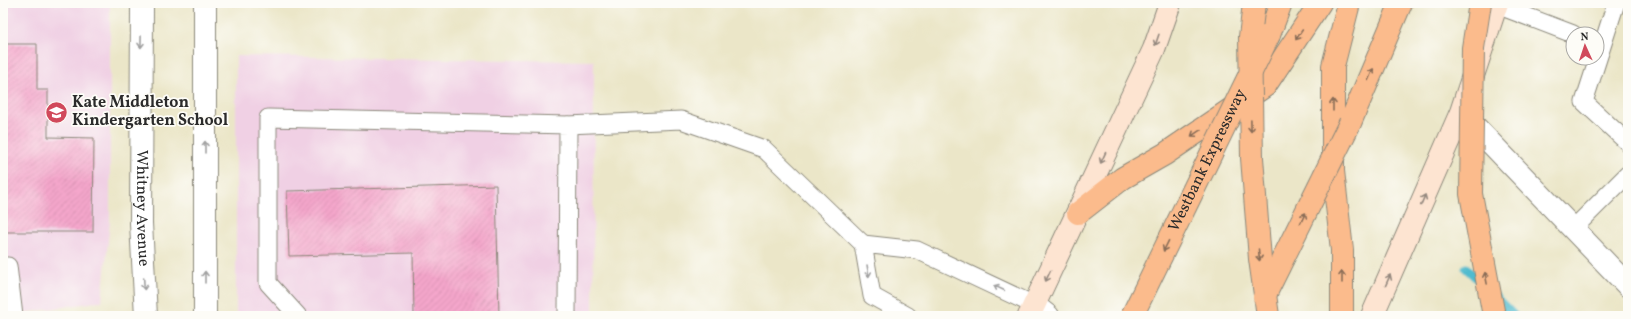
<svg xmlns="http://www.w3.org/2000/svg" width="1631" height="319" font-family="Vollkorn,serif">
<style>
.built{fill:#f0d0e4}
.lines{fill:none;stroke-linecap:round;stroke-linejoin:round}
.stream{stroke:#51bbce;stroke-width:9}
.building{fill:url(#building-hatch)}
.service-casing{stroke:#8b887a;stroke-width:19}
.minor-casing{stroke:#8b887a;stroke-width:24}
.tertiary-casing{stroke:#8b887a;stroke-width:24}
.secondary-casing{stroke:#8b887a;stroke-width:24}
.motorway-casing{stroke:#8b887a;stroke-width:24}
.service{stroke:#fff;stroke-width:17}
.minor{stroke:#fff;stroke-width:22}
.tertiary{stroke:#fff;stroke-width:22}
.secondary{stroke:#fde4d1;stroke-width:22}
.motorway{stroke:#fbbb8c;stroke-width:22}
.motorway-bridge-casing{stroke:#8b887a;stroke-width:24;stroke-linecap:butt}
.motorway-bridge{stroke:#fbbb8c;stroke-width:22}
.oneway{stroke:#896c57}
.oneway2{stroke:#94887e}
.oneway3{stroke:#a0a0a0}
.labels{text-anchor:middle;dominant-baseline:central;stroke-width:3.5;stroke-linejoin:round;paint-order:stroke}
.poi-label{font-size:16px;font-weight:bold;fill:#2b2b2b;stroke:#fdfcf7;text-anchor:start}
.street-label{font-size:16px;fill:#2b2b2b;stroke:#fdfcf7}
</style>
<defs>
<pattern id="building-hatch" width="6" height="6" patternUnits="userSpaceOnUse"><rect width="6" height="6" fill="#f4a6cb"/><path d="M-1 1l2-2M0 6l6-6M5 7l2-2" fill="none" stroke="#d18fae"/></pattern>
</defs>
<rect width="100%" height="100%" fill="#fdfcf7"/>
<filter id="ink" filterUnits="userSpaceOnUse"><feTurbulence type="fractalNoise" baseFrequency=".025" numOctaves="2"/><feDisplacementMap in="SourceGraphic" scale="8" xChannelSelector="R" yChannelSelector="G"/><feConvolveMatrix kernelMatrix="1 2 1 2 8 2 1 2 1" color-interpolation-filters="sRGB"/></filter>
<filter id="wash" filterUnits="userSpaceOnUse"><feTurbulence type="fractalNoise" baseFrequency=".012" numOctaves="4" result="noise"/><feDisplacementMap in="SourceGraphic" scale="16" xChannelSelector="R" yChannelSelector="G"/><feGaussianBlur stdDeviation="0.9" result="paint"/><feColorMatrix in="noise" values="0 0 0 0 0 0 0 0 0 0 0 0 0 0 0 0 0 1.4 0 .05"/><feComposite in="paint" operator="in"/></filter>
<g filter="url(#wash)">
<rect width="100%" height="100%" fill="#ebe6c8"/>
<!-- built -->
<g class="built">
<polygon points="3,3 110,3 110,221 102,301 3,316"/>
<polygon points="236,56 594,61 593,316 236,316"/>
</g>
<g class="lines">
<!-- stream -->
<g class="stream">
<polyline points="1466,268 1484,285"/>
<polyline points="1495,297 1514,316"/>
</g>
</g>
<g id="blocks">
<!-- building -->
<g class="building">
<polygon points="3,44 37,44 37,90 48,90 48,137 94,138 93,232 3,232"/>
<polygon points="496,185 499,316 414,316 413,253 289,256 287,191"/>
</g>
</g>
</g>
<g filter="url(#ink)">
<use href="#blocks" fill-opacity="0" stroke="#8b887a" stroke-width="1"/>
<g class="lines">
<defs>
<g id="service">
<polyline points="1616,3 1584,102 1628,143"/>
<polyline points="1497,5 1573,34"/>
<polyline points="568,125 681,120 764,149 863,244"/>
<polyline points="1573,229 1628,174"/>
<polyline points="3,266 8,266 14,316"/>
<polyline points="298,316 268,283 268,118 568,125 567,316"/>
<polyline points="908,316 872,296 863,244 917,250 1034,305"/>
</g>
<polyline id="minor" points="1462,113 1628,286"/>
<g id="tertiary">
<path id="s1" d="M142,3L141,223L146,316"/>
<polyline points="1034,305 1048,316"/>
<polyline points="205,316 205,3"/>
</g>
<g id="secondary">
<polyline points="1029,316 1154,49 1170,3"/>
<polyline points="1372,316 1461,112 1497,3"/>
</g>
<g id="motorway">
<polyline points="1269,35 1281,3"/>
<polyline points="1350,123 1401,3"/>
<polyline points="1078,213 1123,178 1165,154 1265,86 1320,3"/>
<polyline points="1342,316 1342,250 1333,171 1333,66 1349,3"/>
</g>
</defs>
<!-- service casing -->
<use href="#service" class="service-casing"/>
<!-- minor casing -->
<use href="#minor" class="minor-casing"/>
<!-- tertiary casing -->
<use href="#tertiary" class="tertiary-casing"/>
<!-- secondary casing -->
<use href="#secondary" class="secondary-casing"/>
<!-- motorway casing -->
<use href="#motorway" class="motorway-casing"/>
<!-- service -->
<use href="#service" class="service"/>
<!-- minor -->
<use href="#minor" class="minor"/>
<!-- tertiary -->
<use href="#tertiary" class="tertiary"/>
<!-- secondary -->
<use href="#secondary" class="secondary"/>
<!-- motorway -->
<use href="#motorway" class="motorway"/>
<defs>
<g id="motorway-bridge">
<polyline points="1254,3 1250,37 1252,158 1260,259 1268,316"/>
<polyline points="1480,3 1473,48 1471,194 1494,316"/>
<polyline points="1264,297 1350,123"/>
<path id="s2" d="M1132,316L1269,35"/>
</g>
</defs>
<!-- motorway-bridge casing -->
<use href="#motorway-bridge" class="motorway-bridge-casing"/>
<!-- motorway-bridge -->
<use href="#motorway-bridge" class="motorway-bridge"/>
</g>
<!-- one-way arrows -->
<defs><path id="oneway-shaft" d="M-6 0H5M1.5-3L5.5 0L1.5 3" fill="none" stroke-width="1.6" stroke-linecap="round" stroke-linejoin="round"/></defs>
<g class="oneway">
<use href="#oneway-shaft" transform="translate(1299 35) rotate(124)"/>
<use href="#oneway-shaft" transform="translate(1371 74) rotate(-67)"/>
<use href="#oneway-shaft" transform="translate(1333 105) rotate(-90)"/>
<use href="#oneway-shaft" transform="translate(1251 126) rotate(89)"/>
<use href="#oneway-shaft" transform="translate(1196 133) rotate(146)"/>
<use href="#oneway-shaft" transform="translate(1303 218) rotate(-64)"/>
<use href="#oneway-shaft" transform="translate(1166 246) rotate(116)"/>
<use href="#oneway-shaft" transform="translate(1259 255) rotate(85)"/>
<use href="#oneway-shaft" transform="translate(1342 277) rotate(-90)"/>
<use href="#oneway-shaft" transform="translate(1486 278) rotate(-101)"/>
</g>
<g class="oneway2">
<use href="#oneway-shaft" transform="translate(1157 40) rotate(109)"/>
<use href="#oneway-shaft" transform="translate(1103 158) rotate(115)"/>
<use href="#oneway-shaft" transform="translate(1423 200) rotate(-67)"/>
<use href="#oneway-shaft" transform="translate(1048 276) rotate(115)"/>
<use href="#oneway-shaft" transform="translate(1388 280) rotate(-66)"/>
</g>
<g class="oneway3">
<use href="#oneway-shaft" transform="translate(141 42) rotate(91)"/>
<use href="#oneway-shaft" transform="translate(205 147) rotate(-90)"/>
<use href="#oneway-shaft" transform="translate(868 271) rotate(81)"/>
<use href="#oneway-shaft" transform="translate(205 277) rotate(-90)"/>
<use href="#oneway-shaft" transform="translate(144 284) rotate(87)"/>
<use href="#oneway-shaft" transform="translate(999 288) rotate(-155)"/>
</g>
</g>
<!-- icons -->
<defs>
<symbol id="school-disc" viewBox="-11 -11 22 22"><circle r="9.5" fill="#d1495b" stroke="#fdfcf7"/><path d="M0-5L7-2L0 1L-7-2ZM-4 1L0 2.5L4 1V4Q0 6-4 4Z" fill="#fff"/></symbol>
</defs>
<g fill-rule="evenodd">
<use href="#school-disc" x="44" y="100" width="25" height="25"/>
</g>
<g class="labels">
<!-- poi labels -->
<g class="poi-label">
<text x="72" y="103">Kate Middleton<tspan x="72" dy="18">Kindergarten School</tspan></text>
</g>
<!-- street labels -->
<g class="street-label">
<text stroke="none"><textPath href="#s2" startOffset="173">Westbank Expressway</textPath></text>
<text stroke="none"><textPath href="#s1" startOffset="205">Whitney Avenue</textPath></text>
</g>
</g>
<!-- margin -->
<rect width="1631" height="319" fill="none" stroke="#fdfcf7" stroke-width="16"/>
<!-- north arrow -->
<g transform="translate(1585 46) rotate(357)"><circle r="19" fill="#fdfcf7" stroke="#a9a8a5"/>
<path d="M0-3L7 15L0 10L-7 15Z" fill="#d1495b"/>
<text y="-6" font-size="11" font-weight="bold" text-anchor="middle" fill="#2b2b2b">N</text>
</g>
</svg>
